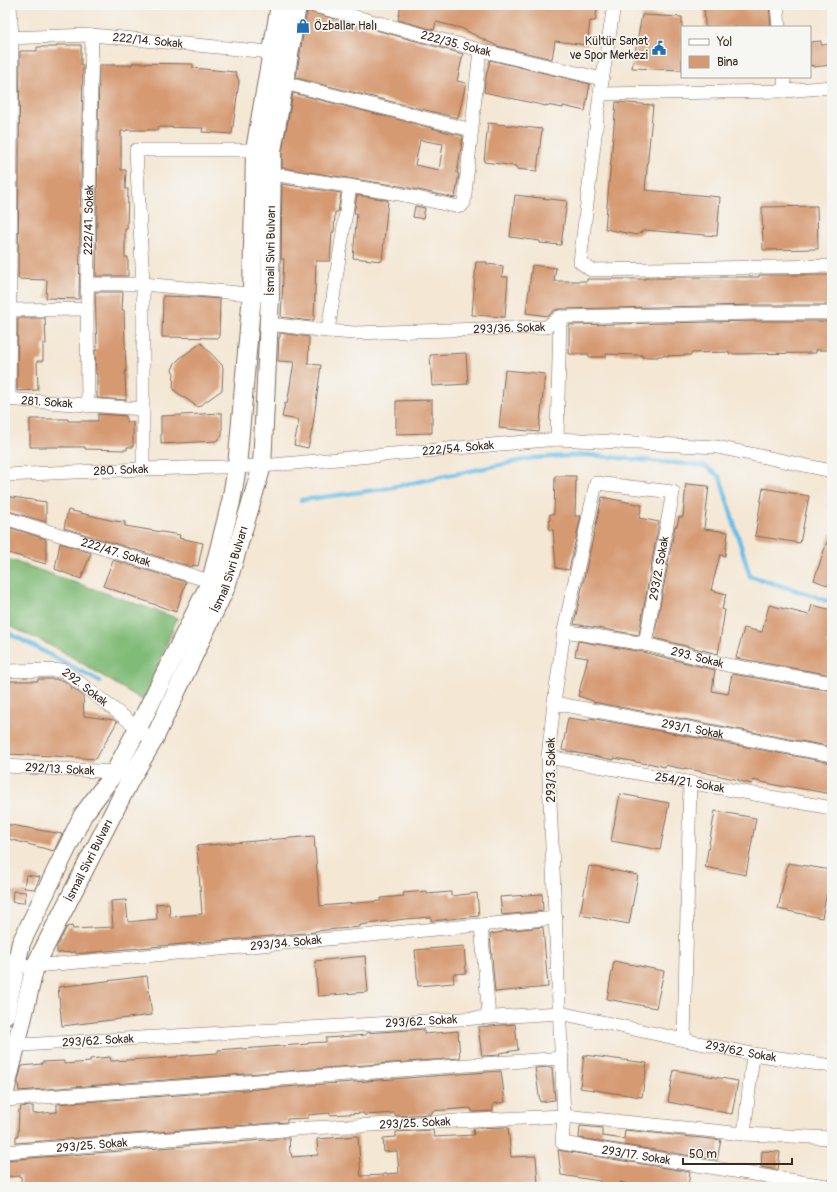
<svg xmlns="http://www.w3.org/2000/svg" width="837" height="1192" font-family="Pangolin,sans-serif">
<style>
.forest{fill:#81bb78;stroke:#5e724b}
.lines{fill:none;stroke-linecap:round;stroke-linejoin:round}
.stream{stroke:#6bbde6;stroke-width:4.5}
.building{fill:#d69a72;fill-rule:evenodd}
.street-casing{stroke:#7c6c5e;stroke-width:14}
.secondary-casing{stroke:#7c6c5e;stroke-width:20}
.street{stroke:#fff;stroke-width:13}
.secondary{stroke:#fff;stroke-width:18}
.labels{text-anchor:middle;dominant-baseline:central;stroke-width:3.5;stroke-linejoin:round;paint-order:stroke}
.poi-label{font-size:12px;fill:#3b2a1e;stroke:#f6f6f2;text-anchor:start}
.street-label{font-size:12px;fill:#3b2a1e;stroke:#f6f6f2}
</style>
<rect width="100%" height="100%" fill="#f6f6f2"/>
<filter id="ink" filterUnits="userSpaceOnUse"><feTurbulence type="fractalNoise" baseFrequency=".025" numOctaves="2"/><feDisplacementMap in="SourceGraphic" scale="8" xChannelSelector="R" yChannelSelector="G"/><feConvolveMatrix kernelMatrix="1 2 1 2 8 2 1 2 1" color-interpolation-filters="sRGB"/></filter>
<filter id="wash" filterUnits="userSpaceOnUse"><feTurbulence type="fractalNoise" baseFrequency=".012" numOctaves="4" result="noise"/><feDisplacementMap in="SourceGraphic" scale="16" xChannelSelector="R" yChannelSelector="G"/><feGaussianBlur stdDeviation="0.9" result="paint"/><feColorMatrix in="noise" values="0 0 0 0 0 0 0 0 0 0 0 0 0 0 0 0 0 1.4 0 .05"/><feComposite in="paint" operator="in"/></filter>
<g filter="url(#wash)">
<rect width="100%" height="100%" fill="#f4e7d4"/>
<!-- forest -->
<polygon class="forest" points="5,558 177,618 144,701 60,650 5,624"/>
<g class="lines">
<!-- stream -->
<g class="stream">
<polyline points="301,500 383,489 533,458 588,455 705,466 720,477 750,576 814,596 832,603"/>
<polyline points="5,631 99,681"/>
</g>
</g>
<g id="blocks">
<!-- building -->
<g class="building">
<polygon points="401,5 598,5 595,21 590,21 587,45 555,41 552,59 497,46 461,28 436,22 434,30 398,20"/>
<polygon points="739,5 769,5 771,27 705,27 704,6"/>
<polygon points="307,11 463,54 457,81 466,83 458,118 296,78"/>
<polygon points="642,15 682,17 682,70 632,68"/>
<polygon points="821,41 821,45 832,44 832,65 813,67 813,65 810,66 810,42"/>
<polygon points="57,45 81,45 81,65 83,65 79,299 46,298 47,280 18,279 20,51 37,51 37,47 57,47"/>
<polygon points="490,60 590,84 585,111 563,106 563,108 546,105 546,106 484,92 485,81"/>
<polygon points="132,63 193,64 193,68 235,72 239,81 232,134 202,132 203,128 158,127 158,130 126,130 126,131 121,131 121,170 126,170 125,189 128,189 127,229 125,229 125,257 128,257 128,276 96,276 99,65 132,65"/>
<path d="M293,93L463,136L457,173L459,174L455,198L400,186L282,168V152ZM420,140L443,144L439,170L415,165Z"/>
<polygon points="616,102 653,105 645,190 720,197 717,236 644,230 637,235 605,229"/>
<polygon points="488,123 542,129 537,171 516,169 516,166 484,162"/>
<polygon points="282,184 341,193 338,212 335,212 334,232 332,232 330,261 316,261 314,320 310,320 310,321 281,317 284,259 281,259"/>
<polygon points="357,195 388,200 382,261 353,258 357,213 354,213"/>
<polygon points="515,195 567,201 561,245 540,243 540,241 510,237"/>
<polygon points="415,206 425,208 423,219 413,217"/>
<polygon points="817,206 818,249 763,250 762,207"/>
<polygon points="476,262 487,262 487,264 503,266 502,277 508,277 505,317 472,315"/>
<polygon points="532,265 556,268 554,281 587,281 587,279 645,279 645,278 671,278 671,277 759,277 759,275 832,275 832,305 757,305 560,309 555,310 548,316 526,313"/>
<polygon points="95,292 123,292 122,310 124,310 126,372 125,372 126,400 97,398 97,373 96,374 95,350 97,350"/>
<polygon points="163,296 195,297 220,299 219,338 162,337"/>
<polygon points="18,318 45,318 46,344 43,344 43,361 37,361 38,390 17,391"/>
<polygon points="757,321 832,321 832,350 816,350 816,353 729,354 729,352 691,353 691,355 658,356 658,357 642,357 642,355 606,354 606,357 589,357 589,354 569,354 569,325"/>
<polygon points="280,333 309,337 308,364 321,365 313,425 308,448 294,445 299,420 282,417 285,403 287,404 294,362 278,361 279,337 280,337"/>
<polygon points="201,343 222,365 223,368 222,390 198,407 175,391 173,387 174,373 172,370 175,363 180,358"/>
<polygon points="466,353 468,384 432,386 430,355"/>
<polygon points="505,370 545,374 539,432 499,428"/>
<polygon points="432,400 432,433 396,434 396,401"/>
<polygon points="222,413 222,436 216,441 161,444 161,416"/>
<polygon points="98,414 126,416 126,422 133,422 133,447 127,447 127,450 85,449 85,447 30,447 30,419 68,419 68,421 98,421"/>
<polygon points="555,476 576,476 575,516 581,516 569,570 556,568 553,530 549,530 550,514 554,514"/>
<polygon points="686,484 709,486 704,529 728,532 725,556 720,555 711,590 726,594 722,609 725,610 718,654 654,638 675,526 677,526 679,517 683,517"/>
<polygon points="763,488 809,496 800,543 755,536"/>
<polygon points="5,496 46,502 46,522 5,510"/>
<polygon points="602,497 642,505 639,518 659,522 639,635 574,624"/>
<polygon points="68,510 114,521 125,522 125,526 180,535 179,538 203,543 198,566 193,565 192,567 64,528"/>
<polygon points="5,526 46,539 46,564 5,552"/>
<polygon points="830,533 832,534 832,587 814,580"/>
<polygon points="60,543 91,553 81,579 55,569"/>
<polygon points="113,560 186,582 176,612 103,586"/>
<polygon points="769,605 809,615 812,605 832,610 832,625 827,645 832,645 832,675 736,658 744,628 762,632"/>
<polygon points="578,641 643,652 715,670 712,691 728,694 732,674 832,691 832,747 593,702 593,701 578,696 588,658 575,656"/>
<polygon points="38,679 57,679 57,680 63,680 71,686 71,688 73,688 83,696 84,716 114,720 117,722 96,759 54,756 5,754 5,681 38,681"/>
<polygon points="568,718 589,721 590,718 832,763 832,794 786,786 785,787 753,780 752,784 739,781 739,780 685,768 684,769 665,765 665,767 648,763 648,764 614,758 614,760 562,750"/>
<polygon points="620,794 669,803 660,850 611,841"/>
<polygon points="715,811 756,818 746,875 705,867"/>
<polygon points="5,824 62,834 54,851 5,838"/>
<polygon points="314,836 320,906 381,901 381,898 404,896 403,893 427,891 427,894 451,892 451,896 477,893 479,916 431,921 431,917 405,919 360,925 360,927 315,931 315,932 95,952 76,954 76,952 57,953 57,946 67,927 72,926 73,929 113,927 111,901 126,900 128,922 157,919 156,904 169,903 170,917 202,914 197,846"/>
<polygon points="788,863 831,870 822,918 778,909"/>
<polygon points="589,866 638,875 629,924 580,915"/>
<polygon points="26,875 40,877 35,889 24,888"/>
<polygon points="13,891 26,892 24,903 12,902"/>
<polygon points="542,894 543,911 502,915 500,897"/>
<polygon points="543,927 548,987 495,992 490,934 503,932 503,931"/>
<polygon points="464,946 466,973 453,974 454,983 418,986 415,950"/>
<polygon points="365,956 368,992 318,996 315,961"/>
<polygon points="614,961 664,971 656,1008 607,999"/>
<polygon points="147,976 152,1015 62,1026 58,987"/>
<polygon points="515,1024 518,1050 499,1053 500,1055 482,1056 478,1027"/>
<polygon points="424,1029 424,1034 458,1031 460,1058 19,1091 18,1081 22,1066 42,1064 42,1062 64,1061 64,1064 90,1062 90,1059 110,1057 111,1061 177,1057 177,1056 218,1053 218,1050 242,1048 242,1049 308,1044 308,1043 326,1042 326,1038 366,1035 366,1033"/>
<polygon points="584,1055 647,1063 642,1097 580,1088"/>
<polygon points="552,1067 555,1100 540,1102 535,1068"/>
<polygon points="674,1070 738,1081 732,1114 668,1102"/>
<polygon points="501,1071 505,1102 493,1104 493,1111 472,1112 472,1109 470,1109 470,1108 432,1111 432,1114 395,1116 395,1113 364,1115 364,1113 330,1115 330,1113 308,1115 308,1118 287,1119 287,1122 16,1143 16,1136 18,1136 19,1110 21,1110 20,1107 33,1106 33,1114 57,1112 57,1104"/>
<polygon points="580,1126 602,1128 602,1136 624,1139 625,1130 721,1140 717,1160 579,1138"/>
<polygon points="508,1127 511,1157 536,1156 538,1186 21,1187 21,1176 7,1177 6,1160 289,1138 290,1153 291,1153 292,1157 318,1155 317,1139 358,1136 361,1176 384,1175 384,1174 399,1173 397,1151 384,1152 383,1138 396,1137 396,1132 433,1130 434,1137 474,1135 473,1128"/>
<polygon points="558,1150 690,1172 688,1187 642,1187 643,1186 620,1182 619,1187 599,1187 600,1181 561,1175"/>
<polygon points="762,1151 780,1152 778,1170 761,1167"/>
</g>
</g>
</g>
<g filter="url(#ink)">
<use href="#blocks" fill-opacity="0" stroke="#7c6c5e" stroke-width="1"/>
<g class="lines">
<defs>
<g id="street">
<path id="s1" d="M311,5L480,50L602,79"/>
<polyline points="614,5 600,94 580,262 591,270 832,266"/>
<polyline points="777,5 779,27"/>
<path id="s2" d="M5,38L92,35L280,53"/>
<polyline points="784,77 785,91"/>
<polyline points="284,83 472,130"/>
<polyline points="600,94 785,91 832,87"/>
<polyline points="272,174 399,194 454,206 461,206 464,203 480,50"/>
<path id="s3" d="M350,186L328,331L354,333L546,327L560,317L757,313H832"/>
<polyline points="87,284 143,284 136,150 263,150"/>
<polyline points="9,310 87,309"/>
<polyline points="269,324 328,331"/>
<path id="s4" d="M5,399L143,409"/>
<polyline points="9,400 12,39 10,5"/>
<path id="s5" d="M88,406L87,309L92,35"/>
<polyline points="557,439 560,317"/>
<polyline points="143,469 143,284 259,295"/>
<path id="s6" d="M5,475L143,469L262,466L557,439L717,447L832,471"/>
<path id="s7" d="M5,518L219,584"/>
<path id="s8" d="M564,631L645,644L727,665L832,683"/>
<path id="s9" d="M645,644L673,492L596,483L564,631L554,703L548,757L564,1116L562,1143L832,1187"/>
<path id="s10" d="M5,671L63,670L138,728L153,741"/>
<path id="s11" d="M554,703L832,755"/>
<path id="s12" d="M548,757L832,808"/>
<path id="s13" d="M5,766L115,772"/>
<polyline points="481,925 489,1017"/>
<path id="s14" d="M16,965L35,966L556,918"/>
<polyline points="684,1040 690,783"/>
<path id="s15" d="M5,1046L560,1013L684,1040L753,1054L832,1066"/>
<polyline points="5,1100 562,1058"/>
<polyline points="744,1134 832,1138"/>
<path id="s16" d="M5,1152L309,1128L564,1116L744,1134L753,1054"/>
</g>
<g id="secondary">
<polyline points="5,1015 21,943 83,815 115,772 138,728 211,581 231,502 237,467 252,294 255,150 280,5"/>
<path id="s17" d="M5,1092L35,966L131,778L153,741L226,587L262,466L270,297L272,151L289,55L297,5"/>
</g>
</defs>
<!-- street casing -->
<use href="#street" class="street-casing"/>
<!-- secondary casing -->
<use href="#secondary" class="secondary-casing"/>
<!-- street -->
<use href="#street" class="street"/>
<!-- secondary -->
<use href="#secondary" class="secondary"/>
</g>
</g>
<!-- icons -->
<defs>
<symbol id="shop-bare" viewBox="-9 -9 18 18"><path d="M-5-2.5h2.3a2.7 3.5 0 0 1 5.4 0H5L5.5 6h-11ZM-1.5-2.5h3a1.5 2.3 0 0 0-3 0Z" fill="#1f6fb2" stroke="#f6f6f2" stroke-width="2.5" paint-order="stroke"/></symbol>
<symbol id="civic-bare" viewBox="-9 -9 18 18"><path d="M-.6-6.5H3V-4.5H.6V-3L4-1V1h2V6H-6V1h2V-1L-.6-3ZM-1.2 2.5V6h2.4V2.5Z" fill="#1f6fb2" stroke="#f6f6f2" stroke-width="2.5" paint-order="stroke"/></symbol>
</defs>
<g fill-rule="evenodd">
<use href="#shop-bare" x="293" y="16" width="20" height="20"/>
<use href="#civic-bare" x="649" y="38" width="20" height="20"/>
</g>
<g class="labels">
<!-- poi labels -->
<g class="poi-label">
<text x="314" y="26">Özballar Halı</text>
<text x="648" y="41" text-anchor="end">Kültür Sanat<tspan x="648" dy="14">ve Spor Merkezi</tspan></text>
</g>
<!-- street labels -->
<g class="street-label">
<text stroke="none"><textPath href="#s2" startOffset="143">222/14. Sokak</textPath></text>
<text stroke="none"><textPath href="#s1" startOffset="150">222/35. Sokak</textPath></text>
<text stroke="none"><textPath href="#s5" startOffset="186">222/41. Sokak</textPath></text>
<text stroke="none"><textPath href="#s17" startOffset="896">İsmail Sivri Bulvarı</textPath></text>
<text stroke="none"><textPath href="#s3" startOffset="328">293/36. Sokak</textPath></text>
<text stroke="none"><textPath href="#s4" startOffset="42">281. Sokak</textPath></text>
<text stroke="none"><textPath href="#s6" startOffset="454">222/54. Sokak</textPath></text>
<text stroke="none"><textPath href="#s6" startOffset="116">280. Sokak</textPath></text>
<text stroke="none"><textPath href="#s7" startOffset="116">222/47. Sokak</textPath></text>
<text stroke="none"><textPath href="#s9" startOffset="77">293/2. Sokak</textPath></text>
<text stroke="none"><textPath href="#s17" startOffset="572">İsmail Sivri Bulvarı</textPath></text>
<text stroke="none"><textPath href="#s8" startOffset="136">293. Sokak</textPath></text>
<text stroke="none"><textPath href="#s10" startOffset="86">292. Sokak</textPath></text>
<text stroke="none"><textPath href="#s11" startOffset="141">293/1. Sokak</textPath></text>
<text stroke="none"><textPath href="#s13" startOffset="55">292/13. Sokak</textPath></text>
<text transform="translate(551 770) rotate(-90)">293/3. Sokak</text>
<text stroke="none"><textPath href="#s12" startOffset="144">254/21. Sokak</textPath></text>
<text stroke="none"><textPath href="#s17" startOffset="248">İsmail Sivri Bulvarı</textPath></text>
<text stroke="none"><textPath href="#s14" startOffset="271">293/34. Sokak</textPath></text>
<text stroke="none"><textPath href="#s15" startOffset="417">293/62. Sokak</textPath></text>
<text stroke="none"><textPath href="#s15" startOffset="93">293/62. Sokak</textPath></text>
<text stroke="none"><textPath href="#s15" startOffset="741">293/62. Sokak</textPath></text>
<text stroke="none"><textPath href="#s16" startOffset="411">293/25. Sokak</textPath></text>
<text stroke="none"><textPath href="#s16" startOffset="87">293/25. Sokak</textPath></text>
<text stroke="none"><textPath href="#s9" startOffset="972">293/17. Sokak</textPath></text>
</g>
</g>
<!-- margin -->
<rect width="837" height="1192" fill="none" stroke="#f6f6f2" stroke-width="20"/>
<!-- legend -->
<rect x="681" y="26" width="130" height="52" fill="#f6f6f2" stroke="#aba49d"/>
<rect x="689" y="39" width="20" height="6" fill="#ffffff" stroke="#aba49d"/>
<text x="717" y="46" font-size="12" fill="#3b2a1e">Yol</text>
<rect x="689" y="56" width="20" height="12" fill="#d69a72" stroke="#aba49d"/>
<text x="717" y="66" font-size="12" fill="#3b2a1e">Bina</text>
<!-- scale -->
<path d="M683 1158v6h109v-6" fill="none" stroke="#3b2a1e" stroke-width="2"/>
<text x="689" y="1158" font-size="12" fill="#3b2a1e" stroke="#f6f6f2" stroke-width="3" paint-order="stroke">50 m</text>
</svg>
